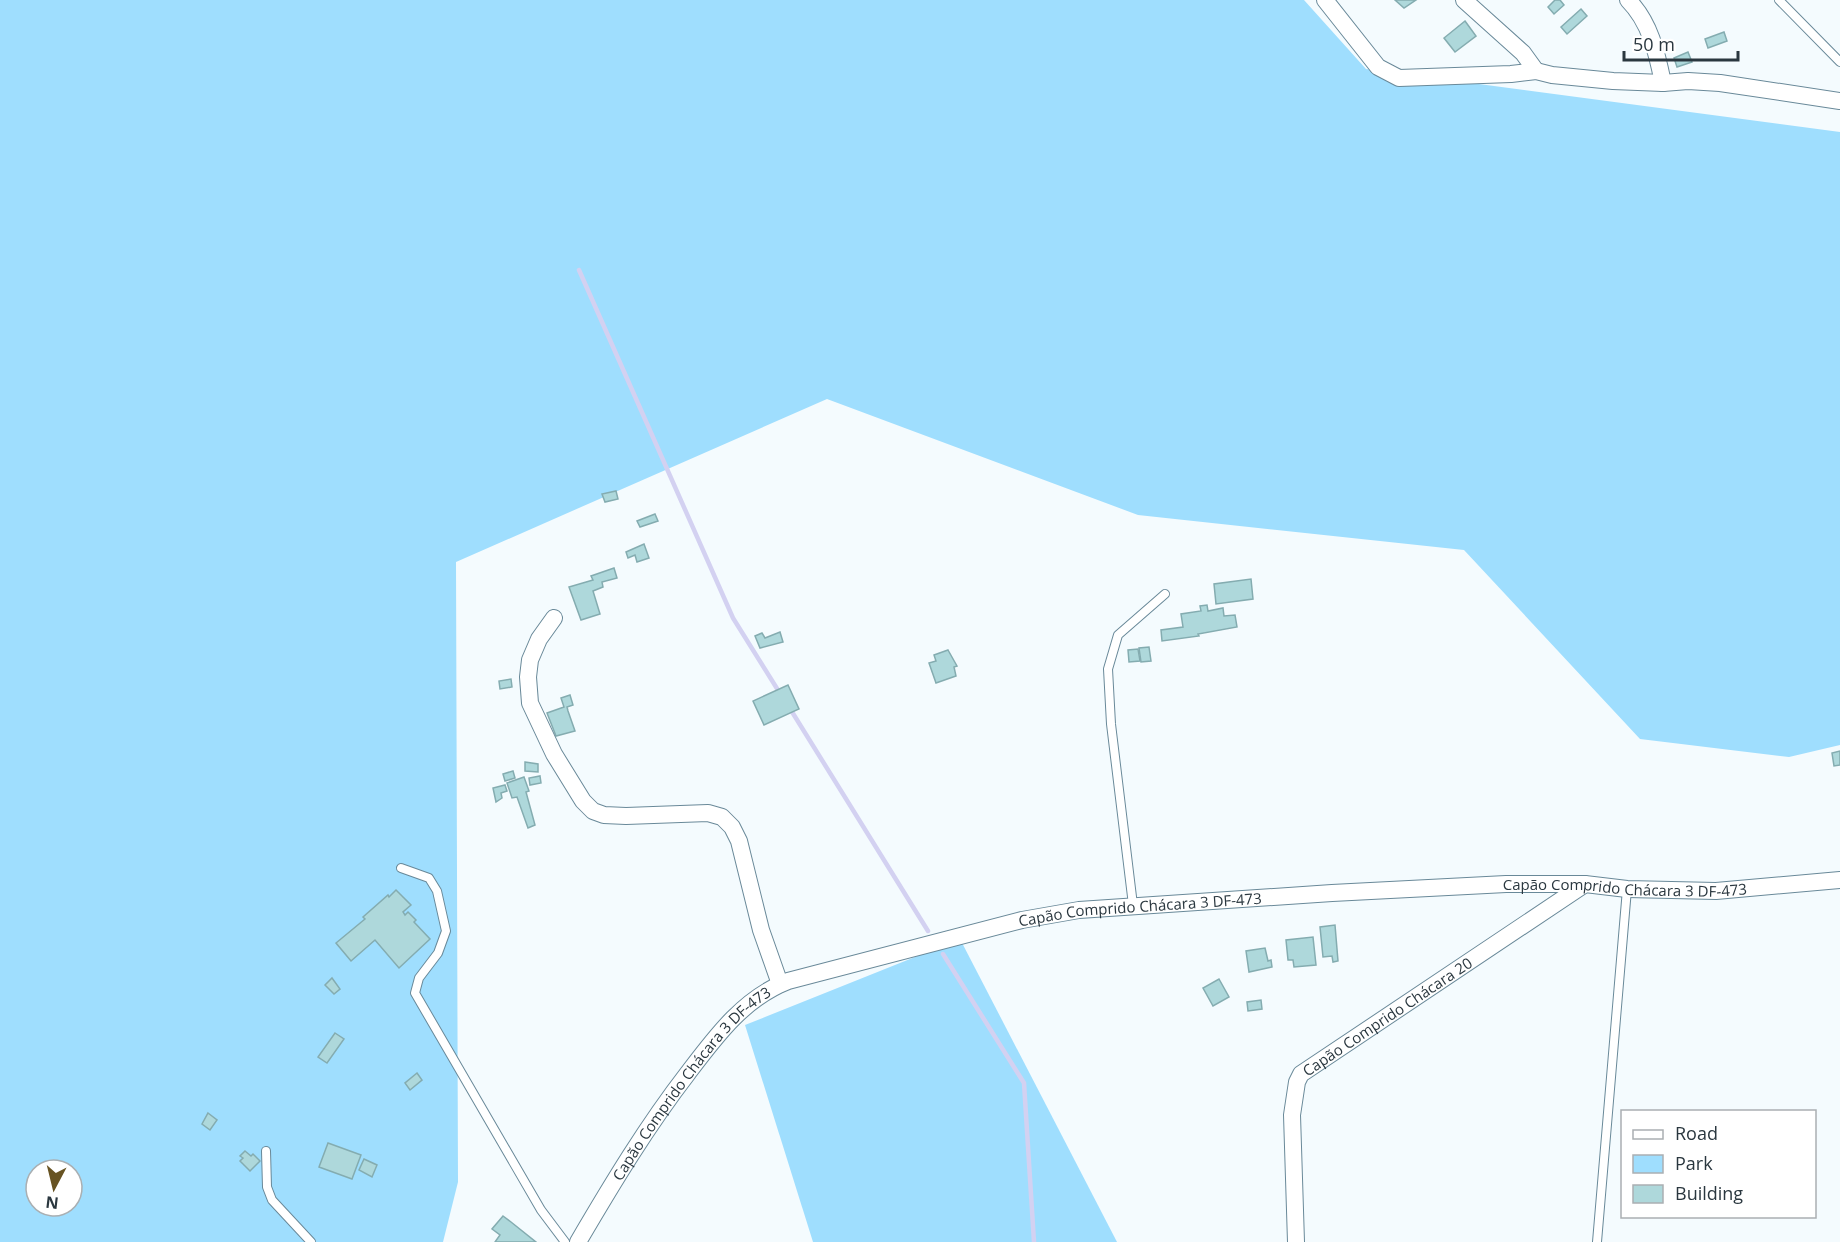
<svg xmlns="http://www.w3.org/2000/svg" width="1840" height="1242" font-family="'Open Sans',sans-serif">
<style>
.green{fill:#9fdefe;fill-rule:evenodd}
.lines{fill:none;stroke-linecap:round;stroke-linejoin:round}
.stream{stroke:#d3d1f1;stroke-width:4.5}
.building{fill:#aed8db;stroke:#84acb0;stroke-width:1.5}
.service-casing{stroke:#698999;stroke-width:10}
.minor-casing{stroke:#698999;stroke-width:18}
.service{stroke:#fff;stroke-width:8}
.minor{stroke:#fff;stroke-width:16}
.labels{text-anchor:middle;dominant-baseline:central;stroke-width:5;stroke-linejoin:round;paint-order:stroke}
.street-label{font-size:15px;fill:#2a373f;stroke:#fff}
</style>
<rect width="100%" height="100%" fill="#f4fbfe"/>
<!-- green -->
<g class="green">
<path d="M0,0H1304L1366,69L1840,132V745L1789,757L1640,739L1464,550L1138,515L827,399L456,562L458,1182L443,1242H0ZM36,1170H72V1206H36Z"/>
<polygon points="960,939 1117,1242 813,1242 745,1025"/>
</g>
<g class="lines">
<!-- stream -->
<g class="stream">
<polyline points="579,270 733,618 781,695"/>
<polyline points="789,707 928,931"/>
<polyline points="943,954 1024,1083 1034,1242"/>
</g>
</g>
<!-- building -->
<g class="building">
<polygon points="1395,0 1416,0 1404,8"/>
<polygon points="1555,0 1560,0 1564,5 1554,14 1548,7"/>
<polygon points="1581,9 1587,16 1567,34 1561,27"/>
<polygon points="1465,21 1476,36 1455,52 1444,38"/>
<polygon points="1724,32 1727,41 1708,48 1705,39"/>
<polygon points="1688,52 1692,62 1677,67 1674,58"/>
<polygon points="616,491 618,499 605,502 602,494"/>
<polygon points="655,514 658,521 640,527 637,521"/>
<polygon points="644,544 649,558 637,562 635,555 628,558 626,552"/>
<polygon points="614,568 617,578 602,582 603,587 593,591 600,614 581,620 569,587 593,580 591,576"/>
<polygon points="1251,579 1253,599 1216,604 1214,584"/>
<polygon points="1207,605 1208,611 1223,608 1224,616 1235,615 1237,627 1198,634 1199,636 1162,641 1161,630 1183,627 1181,614 1201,611 1200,606"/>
<polygon points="780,632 783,642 760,648 755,636 762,633 765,638"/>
<polygon points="1149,647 1151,661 1141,662 1139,648"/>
<polygon points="1138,649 1140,661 1129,662 1128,650"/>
<polygon points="948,650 957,666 954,667 956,676 936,683 929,663 936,661 934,655"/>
<polygon points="511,679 512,687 500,689 499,681"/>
<polygon points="788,685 799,709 764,725 753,701"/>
<polygon points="570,695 573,705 567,707 568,711 575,731 556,736 547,713 564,707 561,698"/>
<polygon points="1840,751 1840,765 1834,766 1832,753"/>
<polygon points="525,762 538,764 538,772 525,771"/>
<polygon points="513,771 515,778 505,781 503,774"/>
<polygon points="540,776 541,783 530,785 529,778"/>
<polygon points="524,777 529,791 526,792 535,825 528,828 517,797 512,798 507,783"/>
<polygon points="505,785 507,791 501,793 502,798 496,802 493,788"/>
<polygon points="396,890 411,905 403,912 405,915 408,912 416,920 414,922 430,939 399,968 375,940 351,961 336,943 365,919 363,917 388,895 389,897"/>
<polygon points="1335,925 1338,961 1333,962 1332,956 1323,957 1320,927"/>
<polygon points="1313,937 1316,965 1294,967 1293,960 1288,960 1286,940"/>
<polygon points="1265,948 1268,961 1271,960 1272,967 1249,972 1246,951"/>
<polygon points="332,978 340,989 334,994 325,985"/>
<polygon points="1219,979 1229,997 1213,1006 1203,988"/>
<polygon points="1261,1000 1262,1009 1248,1011 1247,1002"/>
<polygon points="335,1033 344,1039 327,1063 318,1057"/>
<polygon points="417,1073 422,1080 410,1090 405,1083"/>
<polygon points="208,1113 217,1120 210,1130 202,1124"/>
<polygon points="328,1143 361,1155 352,1179 319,1167"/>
<polygon points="245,1151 251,1156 253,1154 260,1161 250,1171 240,1161 243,1158 240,1156"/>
<polygon points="364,1159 377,1165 372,1177 359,1170"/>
<polygon points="503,1216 511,1222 536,1242 495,1242 500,1235 492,1229"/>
</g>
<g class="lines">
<defs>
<g id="service">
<polyline points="1779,0 1840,62"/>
<polyline points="401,868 429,878 437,891 446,931 438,953 419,978 415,993 541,1210 565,1242"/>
<polyline points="1133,905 1111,724 1108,669 1118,635 1165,594"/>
<polyline points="266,1151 267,1187 272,1200 311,1242"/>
<polyline points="1597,1242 1627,889"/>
</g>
<g id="minor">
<polyline points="1325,0 1378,67 1399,78 1511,74 1536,71 1552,75 1613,81 1663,83 1688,81 1720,83 1840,101"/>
<polyline points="1464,0 1523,53 1536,71"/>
<path d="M1628,0C1650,22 1657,53 1663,83"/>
<polyline points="554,618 539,639 530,660 528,677 530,703 554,754 583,801 593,811 604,815 626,816 708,813 722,817 732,827 739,841 761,930 780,984"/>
<path id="s1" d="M578,1242C612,1184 647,1126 688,1073C716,1036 744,998 788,981L1022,920L1079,910L1332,893L1506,884H1585L1627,889L1716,891L1840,880"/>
<path id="s2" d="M1296,1242L1292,1115L1297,1082L1301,1074L1585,884"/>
</g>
</defs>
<!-- service casing -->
<use href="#service" class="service-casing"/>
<!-- minor casing -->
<use href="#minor" class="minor-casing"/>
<!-- service -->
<use href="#service" class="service"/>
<!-- minor -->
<use href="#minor" class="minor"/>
</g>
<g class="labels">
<!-- street labels -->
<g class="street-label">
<text stroke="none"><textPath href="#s1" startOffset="1186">Capão Comprido Chácara 3 DF-473</textPath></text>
<text stroke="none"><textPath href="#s1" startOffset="700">Capão Comprido Chácara 3 DF-473</textPath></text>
<text stroke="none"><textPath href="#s2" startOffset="273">Capão Comprido Chácara 20</textPath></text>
<text stroke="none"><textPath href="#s1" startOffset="196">Capão Comprido Chácara 3 DF-473</textPath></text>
</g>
</g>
<!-- legend -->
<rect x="1621" y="1110" width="195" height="108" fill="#ffffff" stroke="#aaafb2" stroke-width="1.5"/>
<rect x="1633" y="1130" width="30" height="9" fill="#ffffff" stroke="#aaafb2" stroke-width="1.5"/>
<text x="1675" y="1140" font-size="18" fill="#2a373f">Road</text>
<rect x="1633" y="1155" width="30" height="18" fill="#9fdefe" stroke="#aaafb2" stroke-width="1.5"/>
<text x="1675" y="1170" font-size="18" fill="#2a373f">Park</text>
<rect x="1633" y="1185" width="30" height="18" fill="#aed8db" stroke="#aaafb2" stroke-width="1.5"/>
<text x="1675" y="1200" font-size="18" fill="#2a373f">Building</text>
<!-- north arrow -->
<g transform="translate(54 1188) rotate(187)"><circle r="28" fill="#ffffff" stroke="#aaafb2" stroke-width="1.5"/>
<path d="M0-4.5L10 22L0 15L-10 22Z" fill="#675322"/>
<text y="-9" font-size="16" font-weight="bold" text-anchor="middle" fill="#2a373f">N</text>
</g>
<!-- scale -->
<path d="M1624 51v9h114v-9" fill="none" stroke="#2a373f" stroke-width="3"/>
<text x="1633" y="51" font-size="18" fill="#2a373f" stroke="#ffffff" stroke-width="4.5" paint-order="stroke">50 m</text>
</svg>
